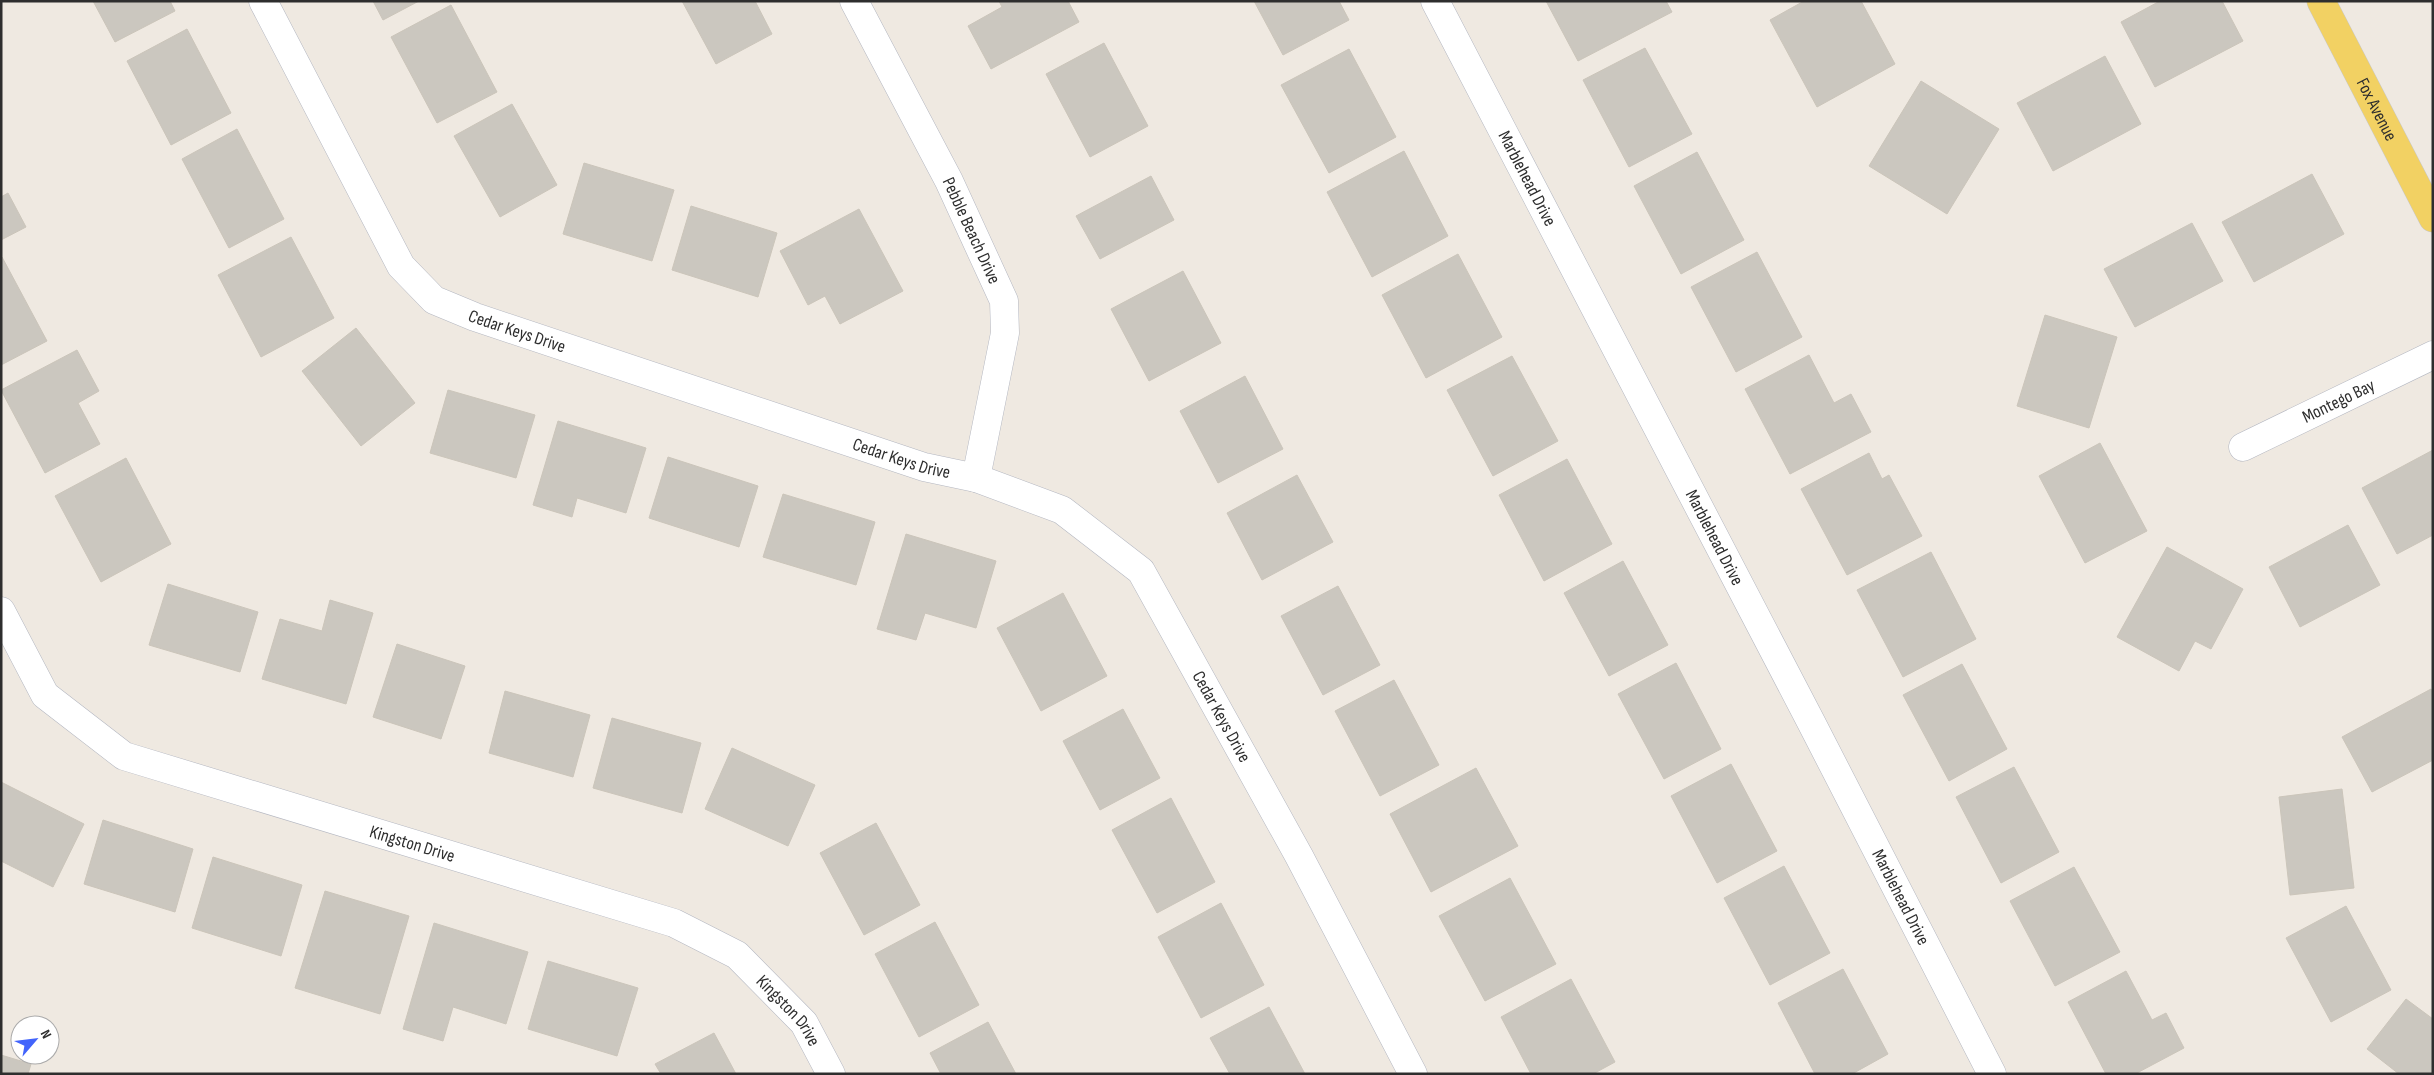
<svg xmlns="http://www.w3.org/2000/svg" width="2434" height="1075" font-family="'Sofia Sans Condensed',sans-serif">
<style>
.building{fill:#cbc7bf;stroke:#cbc5ba}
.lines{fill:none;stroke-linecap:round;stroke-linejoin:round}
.minor-casing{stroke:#b4b7c1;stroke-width:29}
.major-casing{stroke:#c9c9c9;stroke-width:29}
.minor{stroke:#fff;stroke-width:28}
.major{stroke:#f2d163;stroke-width:28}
.labels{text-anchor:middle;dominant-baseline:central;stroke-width:4;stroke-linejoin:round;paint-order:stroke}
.street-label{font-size:18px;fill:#2e2e2e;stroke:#fff}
</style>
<rect width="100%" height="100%" fill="#efe9e1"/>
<!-- building -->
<g class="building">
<polygon points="93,1 170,1 175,11 115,42"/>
<polygon points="373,1 419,1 383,20"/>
<polygon points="682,1 755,1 772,34 716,64"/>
<polygon points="999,1 1068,1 1079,22 991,69 968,26 1002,7"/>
<polygon points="1254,1 1339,1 1349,20 1283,55"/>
<polygon points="1546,1 1666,1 1672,12 1578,61"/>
<polygon points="1804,1 1861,1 1895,64 1817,107 1770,20"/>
<polygon points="2160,1 2222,1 2243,41 2155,87 2121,22"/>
<polygon points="451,5 497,92 437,123 391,37"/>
<polygon points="187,29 231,113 171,145 127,61"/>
<polygon points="1104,43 1148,126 1090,157 1046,74"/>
<polygon points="1645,48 1692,134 1629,167 1583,80"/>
<polygon points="1349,49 1396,137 1329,173 1281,85"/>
<polygon points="2105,56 2141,124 2053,171 2017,103"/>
<polygon points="1921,81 1999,129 1947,214 1869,166"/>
<polygon points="512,104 557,185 500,217 454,136"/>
<polygon points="237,129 284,219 229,248 182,159"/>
<polygon points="1404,151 1448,236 1372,277 1327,192"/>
<polygon points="1697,152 1744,240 1681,274 1634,186"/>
<polygon points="584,163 674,190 652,261 563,234"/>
<polygon points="2312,174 2344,234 2254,282 2222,222"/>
<polygon points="1151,176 1174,220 1100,259 1076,216"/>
<polygon points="8,193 26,227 1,240 1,197"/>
<polygon points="691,206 777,233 758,297 672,270"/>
<polygon points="859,209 903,291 840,324 825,296 808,305 780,251"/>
<polygon points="2192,223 2223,281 2135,327 2104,269"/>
<polygon points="291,237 334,318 261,357 218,275"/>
<polygon points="1757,252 1802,337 1736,372 1691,287"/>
<polygon points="1458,254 1502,337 1426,378 1382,295"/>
<polygon points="2,257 47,341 1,365 1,258"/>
<polygon points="1183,271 1221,343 1149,381 1111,309"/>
<polygon points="2045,315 2117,337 2089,428 2017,406"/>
<polygon points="356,328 415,403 361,446 302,371"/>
<polygon points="77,350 99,391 78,403 100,444 45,473 1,390"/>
<polygon points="1809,355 1834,403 1851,394 1871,432 1790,474 1745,389"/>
<polygon points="1512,356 1558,441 1493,476 1447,390"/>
<polygon points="1245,376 1283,449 1218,483 1180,411"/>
<polygon points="448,390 535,415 516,478 430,453"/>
<polygon points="558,421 646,448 626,513 577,498 572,517 533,505"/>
<polygon points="2100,443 2147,531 2085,563 2039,476"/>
<polygon points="2433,450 2433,535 2397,554 2362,488"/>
<polygon points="1869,453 1882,479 1889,475 1922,536 1847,575 1801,489"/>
<polygon points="668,457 758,486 739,547 649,518"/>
<polygon points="126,458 171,544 101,582 55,496"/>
<polygon points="1567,459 1612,544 1544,581 1499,495"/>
<polygon points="1297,475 1333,542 1262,580 1227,513"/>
<polygon points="783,494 875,522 856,585 763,557"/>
<polygon points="2348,525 2380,585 2300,627 2269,567"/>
<polygon points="906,534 996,561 976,628 925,613 916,640 877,629"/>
<polygon points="2167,547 2243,589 2211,649 2195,641 2179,671 2117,637"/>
<polygon points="1931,552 1976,639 1903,677 1857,590"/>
<polygon points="1623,561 1668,645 1609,676 1564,593"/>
<polygon points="168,584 258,612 240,672 149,645"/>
<polygon points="1338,586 1380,665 1323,695 1281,616"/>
<polygon points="1063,593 1107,676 1041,711 997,628"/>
<polygon points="330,600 373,613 346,704 262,679 280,619 322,631"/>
<polygon points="397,644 465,666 441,739 373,717"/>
<polygon points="1676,663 1721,749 1664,779 1618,694"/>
<polygon points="1962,664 2007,749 1949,781 1903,695"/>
<polygon points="1394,680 1439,765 1380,796 1335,711"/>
<polygon points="2431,689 2433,693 2433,760 2372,792 2342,737"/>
<polygon points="505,691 590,715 573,777 489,753"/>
<polygon points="1123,709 1160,778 1100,810 1063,741"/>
<polygon points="612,718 701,743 682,813 593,788"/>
<polygon points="732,748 815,785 788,846 705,809"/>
<polygon points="1731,764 1777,851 1717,883 1671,796"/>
<polygon points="2014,767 2059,852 2001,883 1956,797"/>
<polygon points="1476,768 1518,846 1431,892 1390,814"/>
<polygon points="1,782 84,824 53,887 1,861"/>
<polygon points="2342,789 2354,888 2290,895 2279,797"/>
<polygon points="1171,798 1215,882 1157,913 1112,830"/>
<polygon points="103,820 193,849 175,912 84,884"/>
<polygon points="876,823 920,905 864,935 820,853"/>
<polygon points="213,857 302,885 281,956 192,928"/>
<polygon points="1784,866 1830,953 1770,985 1724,898"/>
<polygon points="2074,867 2120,952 2055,986 2010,901"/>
<polygon points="1510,878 1556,964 1485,1001 1439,916"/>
<polygon points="325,891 409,916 380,1014 295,988"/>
<polygon points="1221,903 1264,985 1201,1018 1158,937"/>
<polygon points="2346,906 2391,990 2331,1022 2286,938"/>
<polygon points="935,922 979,1005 919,1037 875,954"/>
<polygon points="434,923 528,952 506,1024 453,1007 443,1041 403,1029"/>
<polygon points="548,961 638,988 617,1056 528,1029"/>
<polygon points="1843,969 1888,1054 1852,1074 1815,1074 1778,1003"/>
<polygon points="2126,971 2152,1020 2166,1013 2184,1048 2135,1074 2106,1074 2068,1002"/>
<polygon points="1571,979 1615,1062 1593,1074 1531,1074 1501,1017"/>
<polygon points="2406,999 2433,1019 2433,1074 2399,1074 2367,1049"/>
<polygon points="1269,1007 1305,1074 1230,1074 1210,1038"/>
<polygon points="988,1022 1016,1074 941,1074 930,1053"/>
<polygon points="714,1033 736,1074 661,1074 655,1064"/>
<polygon points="1,1055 31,1064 28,1074 1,1074"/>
</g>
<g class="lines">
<defs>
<g id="minor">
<path id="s1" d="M263,1L401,266L434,300L475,317L924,467L976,478L1062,510L1141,571L1299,856L1413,1074"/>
<path id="s2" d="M854,1L949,181L1004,301L1005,333L976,478"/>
<path id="s3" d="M1435,1L1811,722L1992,1074"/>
<path id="s4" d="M2243,447L2433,355"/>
<path id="s5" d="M1,611L45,695L124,756L674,923L737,955L804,1023L831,1074"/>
</g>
<g id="major">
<path id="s6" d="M2321,1L2433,218"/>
</g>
</defs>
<!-- minor casing -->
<use href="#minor" class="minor-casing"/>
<!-- major casing -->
<use href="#major" class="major-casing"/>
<!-- minor -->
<use href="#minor" class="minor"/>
<!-- major -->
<use href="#major" class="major"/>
</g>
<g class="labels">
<!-- street labels -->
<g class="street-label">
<text stroke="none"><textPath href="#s6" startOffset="122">Fox Avenue</textPath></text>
<text stroke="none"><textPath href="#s3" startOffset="200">Marblehead Drive</textPath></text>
<text stroke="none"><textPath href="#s2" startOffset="258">Pebble Beach Drive</textPath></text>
<text stroke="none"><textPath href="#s1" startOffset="435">Cedar Keys Drive</textPath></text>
<text stroke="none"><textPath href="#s4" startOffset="106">Montego Bay</textPath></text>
<text stroke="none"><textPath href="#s1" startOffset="840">Cedar Keys Drive</textPath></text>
<text stroke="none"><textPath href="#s3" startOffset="605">Marblehead Drive</textPath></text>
<text stroke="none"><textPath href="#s1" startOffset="1275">Cedar Keys Drive</textPath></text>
<text stroke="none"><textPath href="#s5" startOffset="496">Kingston Drive</textPath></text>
<text stroke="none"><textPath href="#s3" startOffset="1010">Marblehead Drive</textPath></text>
<text stroke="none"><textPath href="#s5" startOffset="916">Kingston Drive</textPath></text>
</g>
</g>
<!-- border -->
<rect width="2434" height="1075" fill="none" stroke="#2e2e2e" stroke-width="5"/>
<!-- north arrow -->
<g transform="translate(35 1040) rotate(62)"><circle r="24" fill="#ffffff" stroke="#ababab"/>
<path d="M0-4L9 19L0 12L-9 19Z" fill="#4264fb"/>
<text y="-8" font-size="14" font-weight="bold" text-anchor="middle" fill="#2e2e2e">N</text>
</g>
</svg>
